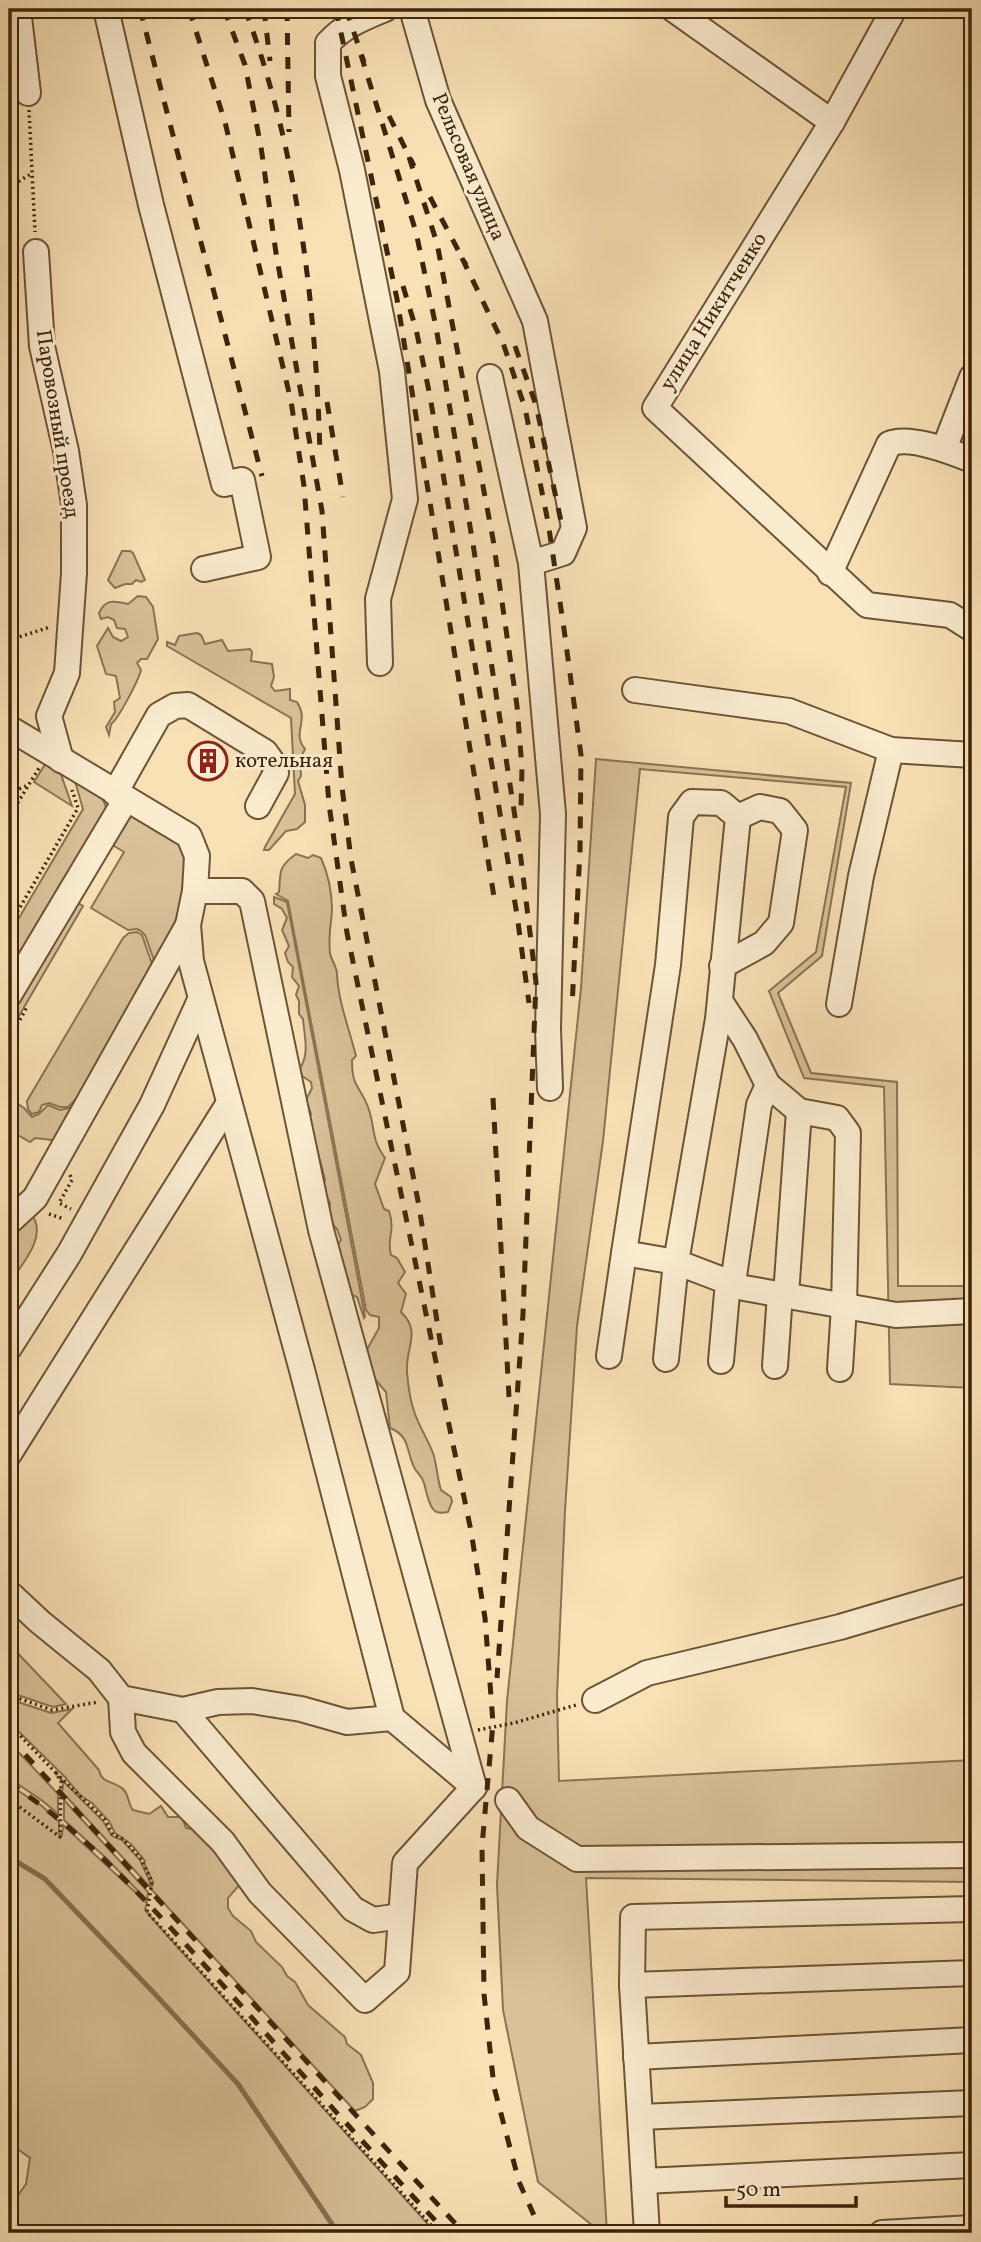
<svg xmlns="http://www.w3.org/2000/svg" width="981" height="2242" font-family="Vollkorn,serif">
<style>
.green{fill:#d9c199;stroke:#8b7352;stroke-width:2}
.lines{fill:none;stroke-linecap:round;stroke-linejoin:round}
.stream{stroke:#876f4f;stroke-width:5}
.minor-casing{stroke:#6c5436;stroke-width:28}
.path{stroke:#3d250b;stroke-width:3.5;stroke-dasharray:2 3.5;stroke-linecap:butt}
.minor{stroke:#fbecd0;stroke-width:24}
.rail{stroke:#3d250b;stroke-width:5;stroke-dasharray:12 12;stroke-linecap:butt}
.labels{text-anchor:middle;dominant-baseline:central;stroke-width:6;stroke-linejoin:round;paint-order:stroke}
.street-label{font-size:21px;fill:#3d250b;stroke:#fbecd0}
.poi-label{font-size:21px;fill:#3d250b;stroke:#fbecd0;text-anchor:start}
</style>
<rect width="100%" height="100%" fill="#f9e1b6"/>
<filter id="stains"><feTurbulence type="fractalNoise" baseFrequency=".00286" numOctaves="4"/><feColorMatrix values="0 0 0 0 .2 0 0 0 0 .09 0 0 0 0 .02 0 0 0 .5 -.17"/></filter>
<radialGradient id="worn" r=".72"><stop offset=".6" stop-color="#630" stop-opacity="0"/><stop offset="1" stop-color="#630" stop-opacity=".3"/></radialGradient>
<!-- green -->
<g class="green">
<polygon points="122,551 130,551 133,553 145,580 141,582 136,580 132,584 125,584 115,588 108,580"/>
<path d="M138,596L146,597L153,607L158,639L147,659H141L137,663L141,670C139,679 118,720 111,724L109,735L106,727L115,712L114,702L120,698L116,676L106,674L97,646L108,628L113,637L121,641L128,637L125,629L117,628L114,620L108,617L101,619L99,613C106,598 115,601 128,604Z"/>
<path d="M197,633L201,635L205,644L222,640L228,651L250,649L252,652L251,661L272,664L274,677L271,686L275,691L290,689V700L297,702C310,722 291,732 305,749L300,759L301,776L298,781L305,805V822L297,829L286,831L269,850H264L265,847L295,794L291,718L167,646V642L175,645L179,636Z"/>
<polygon points="49,758 57,763 72,806 34,782"/>
<polygon points="596,759 851,783 822,956 778,993 811,1073 897,1082 898,1286 972,1286 972,1388 890,1384 884,1087 804,1078 769,991 816,952 846,787 640,769 603,1141 577,1326 565,1511 557,1695 559,1781 972,1760 972,1882 586,1878 607,2233 602,2233 538,2182 503,2010 497,1885 507,1701 581,988"/>
<path d="M74,778C94,791 108,794 107,820L9,981V935L83,809Z"/>
<polygon points="125,806 187,842 183,923 155,963 145,935 141,931 137,929 128,930 91,908 124,852 104,840"/>
<path d="M296,854L308,858L313,855L321,858C328,874 332,893 332,910C331,925 328,938 330,953C331,960 337,967 337,974C338,1001 349,1028 356,1056L352,1060C352,1067 352,1075 355,1082C359,1090 365,1098 368,1107C376,1129 370,1137 385,1158L375,1184L384,1209L389,1211C396,1232 386,1238 391,1255L397,1258L405,1272L398,1283L406,1294L401,1312C422,1332 405,1348 407,1372C408,1385 410,1401 415,1414C420,1428 428,1440 433,1453C437,1465 437,1478 441,1490L451,1497L452,1502L448,1512C443,1513 436,1514 433,1509C428,1503 426,1490 424,1483C422,1476 418,1474 415,1469C406,1453 411,1436 390,1428L386,1392L372,1376L365,1353L379,1328V1317L370,1315L366,1310L288,901L276,894L279,892C281,872 277,868 296,854Z"/>
<path d="M274,897L287,902L365,1316L364,1318L357,1297L350,1294L336,1248L341,1240L337,1229L329,1221L330,1203L321,1187L325,1180C320,1159 314,1140 309,1118L311,1114L306,1100L312,1088L311,1082L302,1076L300,1068C310,1054 304,1034 303,1019L299,1014V1001L296,995L299,986L292,977L293,967L288,962L285,953L289,946L282,930L287,918L282,909L274,904Z"/>
<polygon points="70,898 83,906 9,1033 9,1001"/>
<polygon points="137,932 142,935 152,964 79,1096 68,1107 60,1107 49,1103 42,1105 39,1112 32,1114 28,1109 27,1101 123,938 129,933"/>
<polygon points="9,1098 24,1108 32,1117 39,1114 48,1105 60,1110 74,1107 60,1149 52,1140 35,1138 30,1142 9,1130"/>
<path d="M32,1215C48,1237 21,1265 9,1284V1247L13,1233Z"/>
<polygon points="9,1644 66,1704 53,1707 9,1692"/>
<path d="M9,1699L51,1713L72,1709L58,1723L99,1770C102,1785 115,1780 124,1790C129,1796 128,1804 133,1810L149,1814L161,1806L168,1817H182L186,1828L200,1830L241,1883L228,1898V1908L233,1916L251,1931L256,1942L282,1967L287,1976L295,1982L308,2005L345,2037L347,2044L361,2055L373,2083V2099L365,2107L355,2111L151,1889L153,1882L144,1863L145,1861L131,1844L115,1833L109,1821L92,1803L80,1795L65,1777L9,1722Z"/>
<polygon points="9,1742 58,1794 58,1814 44,1802 9,1778"/>
<polygon points="60,1778 103,1821 112,1836 122,1840 140,1860 150,1882 150,1887 62,1792 63,1784"/>
<polygon points="9,1785 42,1806 59,1822 59,1834 62,1835 63,1825 147,1903 145,1910 164,1932 436,2233 22,2233 11,2212 11,2205 26,2184 30,2158 9,2143"/>
<polygon points="64,1800 148,1892 147,1900 105,1857 64,1820"/>
</g>
<g class="lines">
<!-- stream -->
<polyline class="stream" points="9,1857 45,1879 154,1993 238,2084 338,2233"/>
<defs>
<g id="minor">
<polyline points="18,9 28,93"/>
<polyline points="106,9 151,205 224,484 242,480 258,557 204,569"/>
<polyline points="412,9 438,100 535,321 574,528 563,553 531,563 553,814 548,1029 550,1088"/>
<polyline points="673,9 832,122"/>
<polyline points="894,9 832,122 655,408 867,605 950,615 972,629"/>
<polyline points="36,252 42,346 66,451 74,505 74,573 67,673 49,716 61,760"/>
<polyline points="490,377 531,563"/>
<polyline points="944,449 972,377"/>
<path d="M830,573L889,444C909,435 952,452 972,460"/>
<path d="M380,663L378,599L405,499L392,371L352,170L328,76V43C345,25 363,18 385,9"/>
<polyline points="635,690 789,711 891,750 972,755"/>
<polyline points="9,728 189,836 197,856 195,891 188,925 191,961 302,1370 392,1718 474,1787"/>
<polyline points="115,793 159,715 175,706 188,705 265,752 275,766 276,773 258,806"/>
<polyline points="195,891 242,891 252,901 321,1230 474,1787"/>
<polyline points="722,966 764,943 781,923 795,830 780,811 760,807 738,817"/>
<polyline points="9,995 126,799"/>
<polyline points="720,1001 745,1039 768,1085 759,1105 733,1283 727,1293 721,1361"/>
<polyline points="839,1004 861,876 891,750"/>
<polyline points="768,1085 799,1111 786,1295"/>
<polyline points="799,1111 837,1118 848,1133 844,1306 840,1369"/>
<polyline points="9,1222 35,1198 188,925"/>
<polyline points="9,1348 69,1254 152,1105 200,1000"/>
<polyline points="609,1356 624,1253"/>
<polyline points="666,1359 676,1262 718,1019 738,817 721,803 692,802 681,817 668,965 624,1253 676,1262 744,1288 896,1315 972,1311"/>
<polyline points="775,1366 780,1294"/>
<polyline points="9,1454 229,1103"/>
<polyline points="9,1593 40,1622 99,1670 121,1698 183,1710 218,1702 252,1701 301,1709 347,1722 392,1718"/>
<polyline points="121,1698 123,1732 134,1753 223,1842 260,1893 365,2000 397,1972 405,1863 474,1787"/>
<polyline points="595,1700 647,1673 840,1627 972,1588"/>
<polyline points="183,1710 353,1909 373,1920 401,1916"/>
<polyline points="508,1800 528,1828 577,1859 972,1855"/>
<polyline points="632,1985 972,1973"/>
<polyline points="636,2057 972,2040"/>
<polyline points="640,2117 972,2103"/>
<polyline points="644,2181 972,2165"/>
<polyline points="647,2233 632,1985 633,1917 972,1909"/>
<polyline points="882,2233 972,2228"/>
</g>
</defs>
<!-- minor casing -->
<use href="#minor" class="minor-casing"/>
<!-- path -->
<g class="path">
<polyline points="29,110 35,232"/>
<polyline points="9,187 31,174"/>
<polyline points="9,635 19,637 50,627"/>
<polyline points="9,793 26,786"/>
<polyline points="9,817 39,768"/>
<polyline points="9,926 78,808 72,790"/>
<polyline points="9,1039 27,1007"/>
<polyline points="70,1175 72,1180 59,1203 71,1209"/>
<polyline points="49,1214 64,1219"/>
<polyline points="9,1695 52,1710 98,1702"/>
<polyline points="9,1724 56,1773 61,1782 60,1837 9,1799"/>
<polyline points="478,1730 514,1723 576,1705"/>
<polyline points="56,1773 105,1820 113,1835 123,1839 141,1859 152,1882 147,1912 438,2233"/>
</g>
<!-- minor -->
<use href="#minor" class="minor"/>
<!-- rail -->
<g class="rail">
<polyline points="140,9 262,476"/>
<polyline points="189,9 225,122 291,401 304,486 329,804 347,933 471,1531 485,1618 493,1723 482,1846 484,1994 494,2087 519,2182 542,2233"/>
<polyline points="224,9 245,65 261,147 276,253 322,511 342,787 351,859 419,1206 441,1347"/>
<path d="M245,9C298,151 316,305 320,455"/>
<polyline points="264,9 270,61"/>
<polyline points="287,9 289,132"/>
<polyline points="336,9 397,299 495,903"/>
<polyline points="346,9 364,62"/>
<polyline points="361,55 416,232 436,327 473,544 519,843 536,982 523,1314 497,1678"/>
<polyline points="389,116 414,166"/>
<polyline points="409,157 437,243 493,539 517,706 522,768 521,808"/>
<polyline points="430,197 466,265"/>
<polyline points="462,258 503,343 525,408 548,522 564,629 581,755 580,850 572,1007"/>
<polyline points="403,286 416,329 430,396 517,915 529,1003"/>
<polyline points="515,346 536,405 561,521"/>
<polyline points="327,402 343,497"/>
<polyline points="493,1098 509,1397"/>
<polyline points="9,1737 464,2233"/>
<path d="M9,1783C90,1835 155,1911 220,1982C295,2066 370,2151 447,2233"/>
</g>
</g>
<!-- icons -->
<defs>
<symbol id="building-ring" viewBox="-11 -11 22 22"><circle r="9.5" fill="#fbecd0" stroke="#8f2418" stroke-width="1.5"/><path d="M-4-6H4V6H1V3H-1V6H-4ZM-2.5-4.3h1.7v1.8h-1.7ZM.8-4.3h1.7v1.8H.8ZM-2.5-1h1.7V.8h-1.7ZM.8-1h1.7V.8H.8Z" fill="#8f2418"/></symbol>
</defs>
<g fill-rule="evenodd">
<use href="#building-ring" x="186" y="739" width="44" height="44"/>
</g>
<g class="labels">
<!-- street labels -->
<g class="street-label">
<text transform="translate(468 167) rotate(67)">Рельсовая улица</text>
<text transform="translate(714 312) rotate(-58)">улица Никитченко</text>
<text transform="translate(57 424) rotate(81)">Паровозный проезд</text>
</g>
<!-- poi labels -->
<g class="poi-label">
<text x="235" y="761">котельная</text>
</g>
</g>
<!-- margin -->
<rect width="981" height="2242" fill="none" stroke="#f9e1b6" stroke-width="35"/>
<rect x="10" y="10" width="960" height="2221" fill="none" stroke="#3d250b" stroke-width="3.5"/>
<rect x="18" y="18" width="946" height="2207" fill="none" stroke="#3d250b" stroke-width="2"/>
<!-- scale -->
<path d="M726 2196v10h130v-10" fill="none" stroke="#3d250b" stroke-width="3.5"/>
<text x="736" y="2196" font-size="21" fill="#3d250b" stroke="#fbecd0" stroke-width="5" paint-order="stroke">50 m</text>
<rect width="100%" height="100%" filter="url(#stains)"/>
<rect width="100%" height="100%" fill="url(#worn)"/>
</svg>
